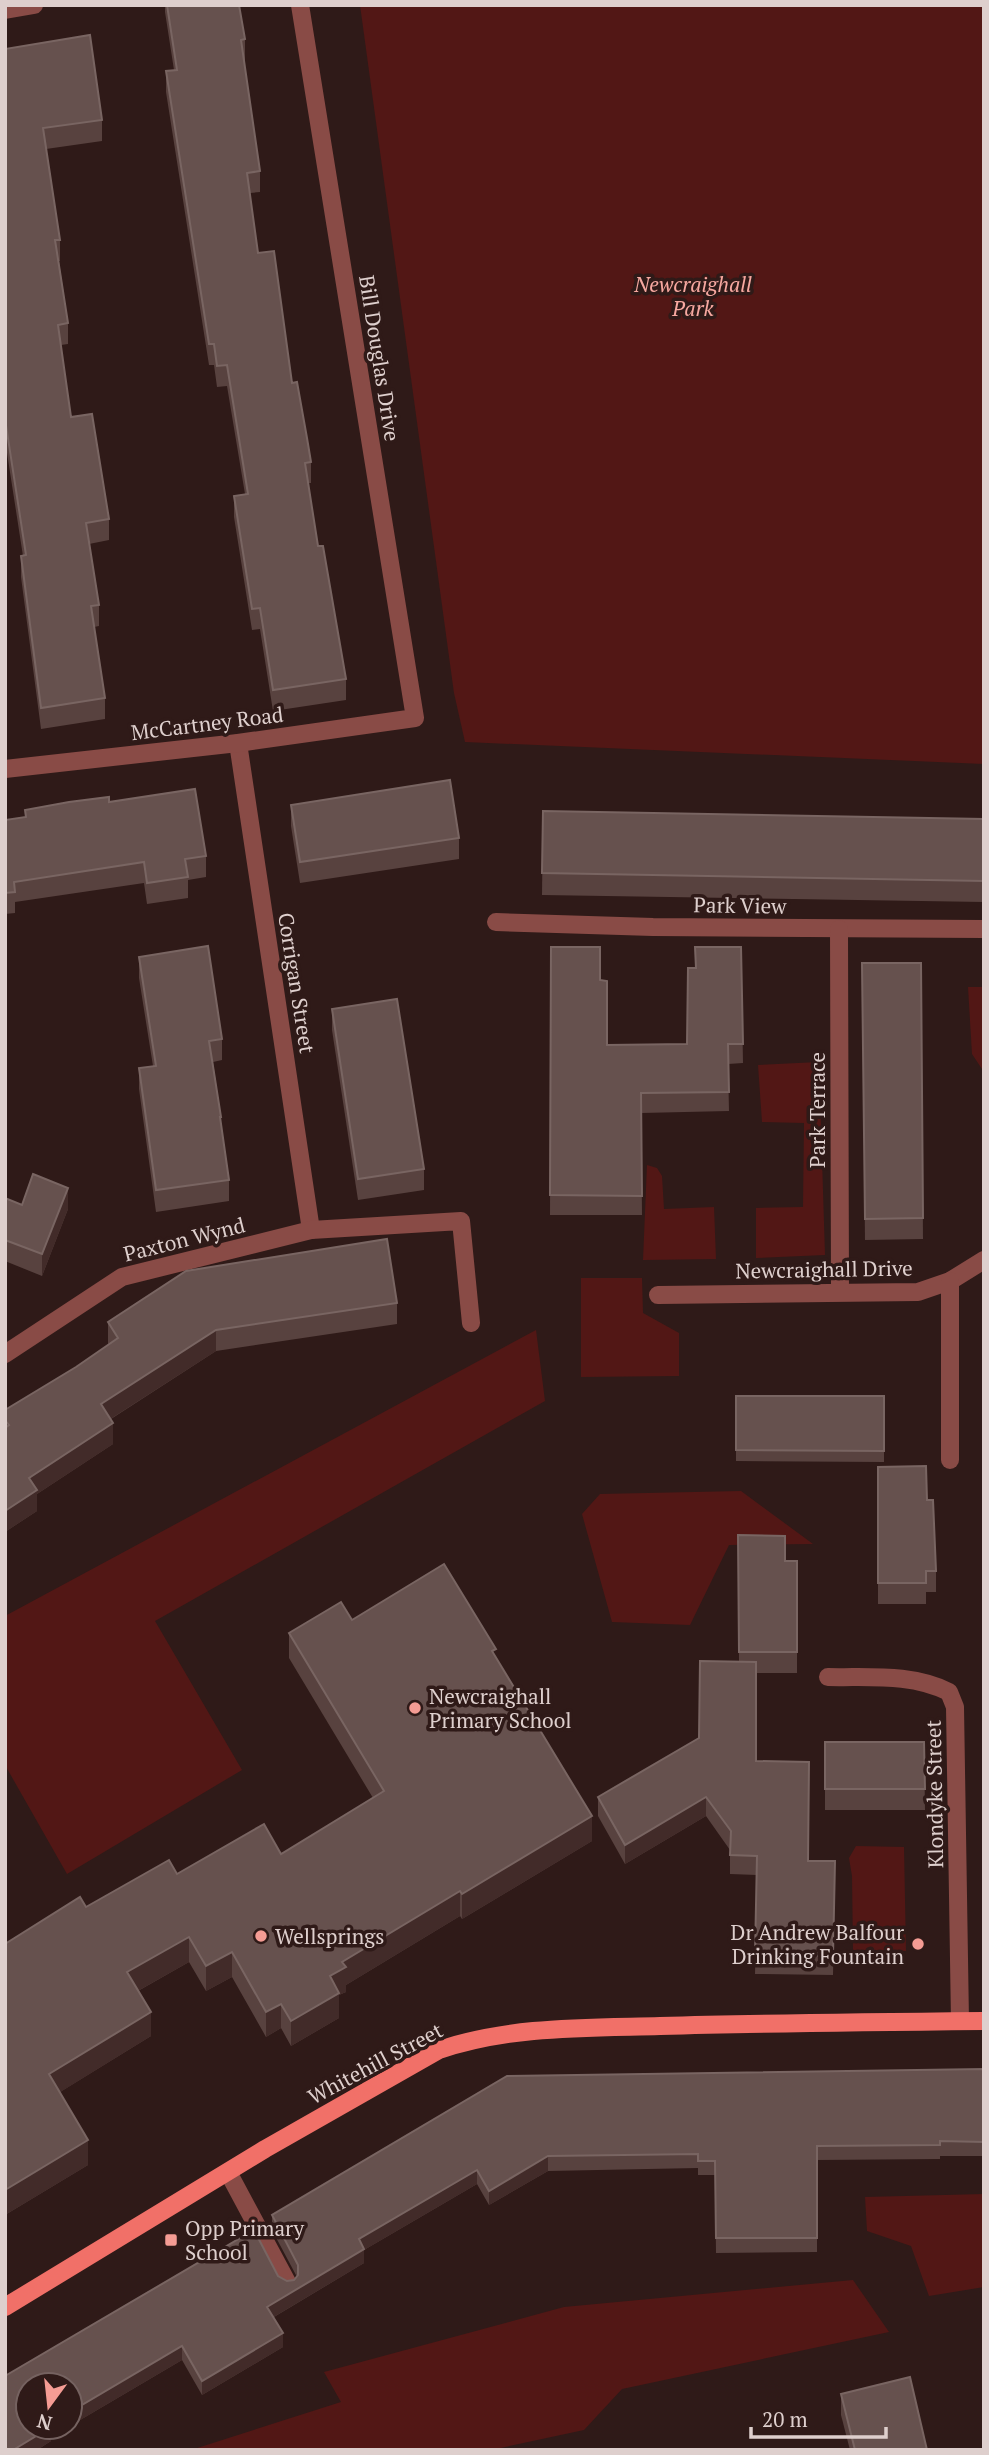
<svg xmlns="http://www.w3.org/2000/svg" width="989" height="2455" font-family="'PT Serif',serif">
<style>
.green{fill:#521715}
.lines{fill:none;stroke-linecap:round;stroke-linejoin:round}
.minor{stroke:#894b46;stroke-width:18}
.major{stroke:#f17068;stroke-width:18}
.wall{fill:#58423f}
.shaded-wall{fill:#422b29}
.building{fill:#66514e;stroke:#796562;stroke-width:2}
.poi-dot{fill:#f59c94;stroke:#2f1a18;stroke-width:2.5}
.labels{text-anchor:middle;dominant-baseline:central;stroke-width:7;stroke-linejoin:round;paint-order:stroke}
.park-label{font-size:21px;font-style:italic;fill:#f7a8a0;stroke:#2f1a18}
.street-label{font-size:21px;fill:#decfcd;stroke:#2f1a18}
.poi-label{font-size:21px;fill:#decfcd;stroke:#2f1a18;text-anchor:start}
</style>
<rect width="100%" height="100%" fill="#2f1a18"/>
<!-- green -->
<g class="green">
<polygon points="360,5 984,5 984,764 465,742 454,693"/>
<polygon points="968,987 984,987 984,1072 972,1054"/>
<polygon points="819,1062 825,1255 756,1258 756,1208 803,1207 804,1123 762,1122 758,1065"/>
<polygon points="647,1165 657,1168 662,1176 664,1209 714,1207 716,1259 643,1260"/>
<polygon points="581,1278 642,1278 643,1313 679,1333 679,1376 581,1377"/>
<polygon points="536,1330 545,1401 155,1621 242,1770 67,1874 5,1765 5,1616"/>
<polygon points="741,1491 813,1544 729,1545 690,1625 612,1622 582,1514 600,1494"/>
<polygon points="856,1846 904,1847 906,1951 853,1950 852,1876 849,1858"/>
<polygon points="984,2194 984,2287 929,2296 911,2246 867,2231 865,2197"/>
<polygon points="853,2280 889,2332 622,2389 584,2430 491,2450 191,2450 341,2402 324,2372 564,2307"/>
</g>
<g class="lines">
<!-- minor -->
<g class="minor">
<polyline points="5,10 34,5"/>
<polyline points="238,743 311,1230"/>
<polyline points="5,769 238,743 415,718 300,5"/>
<polyline points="496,922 653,927 984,929"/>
<polyline points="839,929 840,1292"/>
<polyline points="658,1295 918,1292 950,1281 984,1260"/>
<polyline points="5,1354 122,1277 311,1230 461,1221 471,1323"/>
<polyline points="950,1460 950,1281"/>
<path d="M828,1677C869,1678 911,1673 949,1692L955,1707L960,2021"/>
<polyline points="228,2172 288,2284"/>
</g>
<!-- major -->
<path class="major" d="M5,2307L265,2149L439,2050C510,2026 585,2028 660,2026C768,2023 876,2022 984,2021"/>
</g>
<!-- wall -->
<g class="wall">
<polygon points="165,5 239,5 245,39 245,60 244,61 260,171 260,192 250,193 258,253 292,383 311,462 311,483 308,483 318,546 346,679 346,700 273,711 260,629 252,630 234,517 234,496 245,494 227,386 217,387 214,365 209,365 166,92 166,71 174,70 165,12"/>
<polygon points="5,49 102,120 102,141 46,149 60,240 60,261 59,261 68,323 68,344 61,345 71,417 109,519 109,540 89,544 99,605 99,626 94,627 105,698 105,719 41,729 21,577 21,556 23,556 5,440"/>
<polygon points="109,802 206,856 206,877 188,880 188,898 147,904 144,883 15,902 15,913 5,914 5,820 25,817 25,810"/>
<polygon points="291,805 459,838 459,859 300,883 291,826"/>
<polygon points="543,811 984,819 984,902 542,895"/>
<polygon points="551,947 600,980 607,1045 687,1044 695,968 741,947 743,1063 728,1064 729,1111 641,1113 642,1215 550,1215"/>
<polygon points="139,957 222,1039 222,1060 213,1062 221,1117 221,1129 229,1180 229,1201 156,1212 139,1089 139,1068 153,1066 139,978"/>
<polygon points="862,963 921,963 923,1239 865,1240"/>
<polygon points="332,1009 424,1169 424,1190 358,1200 332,1030"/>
<polygon points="5,1198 22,1205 68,1209 42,1276 5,1261"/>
<polygon points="397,1303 397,1324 216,1351 111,1419 113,1444 37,1494 37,1511 5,1532 5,1410 76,1367 109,1345 108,1343 108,1322"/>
<polygon points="736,1396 884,1396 884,1462 736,1461"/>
<polygon points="878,1467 927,1500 936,1571 936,1592 926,1592 926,1604 878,1604"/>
<polygon points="738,1535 785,1561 797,1561 797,1673 756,1673 756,1761 808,1861 835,1861 833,1975 755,1974 757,1875 730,1874 730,1850 706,1816 625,1864 598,1816 598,1797 699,1738 739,1661"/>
<polygon points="352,1620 496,1657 592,1841 462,1919 460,1916 346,1985 346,1992 339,1995 339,2018 291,2046 281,2028 266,2037 232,1977 206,1991 189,1962 138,1991 151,2036 60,2092 88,2165 5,2215 86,1907 177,1874 281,1854 373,1798 289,1658 289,1633"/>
<polygon points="825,1742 924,1742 925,1810 825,1810"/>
<polygon points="984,2069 984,2156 940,2156 940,2159 817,2160 817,2252 716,2253 715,2175 698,2175 698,2168 548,2171 489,2205 477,2184 364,2250 364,2263 274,2317 283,2347 202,2395 182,2360 70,2426 70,2385 28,2427 68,2427 51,2437 51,2441 37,2450 5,2450 5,2376 278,2276 287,2281 294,2280 297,2277 272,2230 272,2215 507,2076"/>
<polygon points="841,2394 927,2450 850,2450 841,2415"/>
</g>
<!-- shaded-wall -->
<g class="shaded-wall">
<polygon points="68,1188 68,1209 42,1276 42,1254"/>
<polygon points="216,1330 216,1351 101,1425 101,1404"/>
<polygon points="113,1423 113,1444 37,1494 37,1511 5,1532 5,1511 29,1478"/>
<polygon points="706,1797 706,1816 625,1864 625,1845"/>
<polygon points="592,1816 592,1841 462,1919 462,1894"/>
<polygon points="460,1891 460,1916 346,1985 346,1992 339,1995 339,2018 291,2046 291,2021 342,1962"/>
<polygon points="189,1937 189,1962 127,1997 127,1972"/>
<polygon points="232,1952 232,1977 206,1991 206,1966"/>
<polygon points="281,2004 281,2028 266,2037 266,2012"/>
<polygon points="151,2012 151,2036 49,2099 49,2074"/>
<polygon points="88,2140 88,2165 5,2215 5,2190"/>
<polygon points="548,2156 548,2171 489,2205 489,2191"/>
<polygon points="477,2170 477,2184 364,2250 364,2263 267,2321 267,2307 359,2239"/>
<polygon points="283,2333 283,2347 202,2395 202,2381"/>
<polygon points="182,2346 182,2360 70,2426 70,2412"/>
<polygon points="49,2427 68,2427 51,2437 51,2441 37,2450 13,2450"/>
</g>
<!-- building -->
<g class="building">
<polygon points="167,5 239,5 245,39 241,40 260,171 247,173 258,253 274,251 292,383 297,382 307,438 311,462 305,463 318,546 323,546 346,679 273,690 260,608 252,609 234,496 248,494 227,365 217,366 214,344 209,344 166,71 177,70"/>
<polygon points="90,35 102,120 43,128 60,240 55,240 68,323 58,325 71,417 92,414 109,519 86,523 99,605 91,606 105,698 41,708 21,556 26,555 5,419 5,49"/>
<polygon points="450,780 459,838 300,862 291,805"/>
<polygon points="195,789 206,856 185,859 188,877 147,883 144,862 14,882 15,892 5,893 5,820 26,817 25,810 69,802 109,797 109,802"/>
<polygon points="543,811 984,819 984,881 542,873"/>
<polygon points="208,946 222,1039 209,1041 221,1117 220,1117 229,1180 156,1190 139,1068 156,1066 139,957"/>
<polygon points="551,947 600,947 600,980 607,981 607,1045 687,1044 688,968 696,968 695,947 741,947 743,1044 728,1044 729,1092 641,1093 642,1196 550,1195"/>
<polygon points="862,963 921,963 923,1218 865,1219"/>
<polygon points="397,999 424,1169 358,1179 332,1009"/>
<polygon points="33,1174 68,1188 42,1254 5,1240 5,1198 22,1205"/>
<polygon points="387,1239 397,1303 216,1330 101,1404 113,1423 29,1478 37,1490 5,1511 5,1428 9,1425 5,1420 5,1410 76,1367 118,1338 108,1322 186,1271"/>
<polygon points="736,1396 884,1396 884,1451 736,1450"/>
<polygon points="926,1466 927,1500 933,1500 936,1571 926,1571 926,1583 878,1583 878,1467"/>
<polygon points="738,1535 785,1536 785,1561 797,1561 797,1652 739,1652"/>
<polygon points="444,1564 496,1649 492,1651 592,1816 462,1894 460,1891 342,1962 346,1967 330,1976 339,1993 291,2021 281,2004 266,2012 232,1952 206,1966 189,1937 127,1972 151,2012 49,2074 88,2140 5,2190 5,1944 80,1897 86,1907 169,1860 177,1874 264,1824 281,1854 384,1791 289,1633 341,1602 352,1620"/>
<polygon points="700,1661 756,1662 756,1761 809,1762 808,1861 835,1861 833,1956 755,1954 757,1856 730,1855 731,1831 706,1797 625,1845 598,1797 699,1738"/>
<polygon points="825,1742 924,1742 925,1789 825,1789"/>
<polygon points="984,2069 984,2142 940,2141 940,2145 817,2146 817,2238 716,2238 715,2161 698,2161 698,2154 548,2156 489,2191 477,2170 359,2239 364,2249 267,2307 283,2333 202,2381 182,2346 70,2412 70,2385 28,2385 28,2427 51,2427 13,2450 8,2450 5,2446 5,2376 254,2230 278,2276 287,2281 294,2280 298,2275 298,2265 272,2215 507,2076"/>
<polygon points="910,2377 927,2450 855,2450 841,2394"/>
</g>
<!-- markers -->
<g class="poi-dot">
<circle cx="415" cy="1708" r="7"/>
<circle cx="261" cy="1936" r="7"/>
<circle cx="918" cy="1944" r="7"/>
<rect x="164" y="2233" width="14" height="14" rx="3.5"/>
</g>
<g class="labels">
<!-- park labels -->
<g class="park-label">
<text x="693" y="284">Newcraighall<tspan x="693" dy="24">Park</tspan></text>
</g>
<!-- street labels -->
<g class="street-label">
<text transform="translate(380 358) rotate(81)">Bill Douglas Drive</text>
<text transform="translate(207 723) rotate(-7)">McCartney Road</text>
<text transform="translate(740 905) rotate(1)">Park View</text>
<text transform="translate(297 983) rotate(81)">Corrigan Street</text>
<text transform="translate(817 1110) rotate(-90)">Park Terrace</text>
<text transform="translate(184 1239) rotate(-14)">Paxton Wynd</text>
<text transform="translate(824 1269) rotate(-1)">Newcraighall Drive</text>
<text transform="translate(934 1794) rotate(-91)">Klondyke Street</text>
<text transform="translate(375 2063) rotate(-28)">Whitehill Street</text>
</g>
<!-- poi labels -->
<g class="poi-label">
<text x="429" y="1696">Newcraighall<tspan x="429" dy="24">Primary School</tspan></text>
<text x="904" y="1932" text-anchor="end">Dr Andrew Balfour<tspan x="904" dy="24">Drinking Fountain</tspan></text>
<text x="275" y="1936">Wellsprings</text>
<text x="185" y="2228">Opp Primary<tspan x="185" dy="24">School</tspan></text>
</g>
</g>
<!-- border -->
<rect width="989" height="2455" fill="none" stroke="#decfcd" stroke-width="14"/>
<!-- north arrow -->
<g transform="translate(49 2406) rotate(195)"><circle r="33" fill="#2f1a18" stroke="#756260" stroke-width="2"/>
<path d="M0-5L12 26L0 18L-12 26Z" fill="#f59c94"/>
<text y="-10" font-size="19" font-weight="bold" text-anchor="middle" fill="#decfcd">N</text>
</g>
<!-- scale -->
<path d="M751 2427v10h135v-10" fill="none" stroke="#decfcd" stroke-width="3.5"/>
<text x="762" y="2427" font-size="21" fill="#decfcd" stroke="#2f1a18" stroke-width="5" paint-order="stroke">20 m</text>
</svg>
